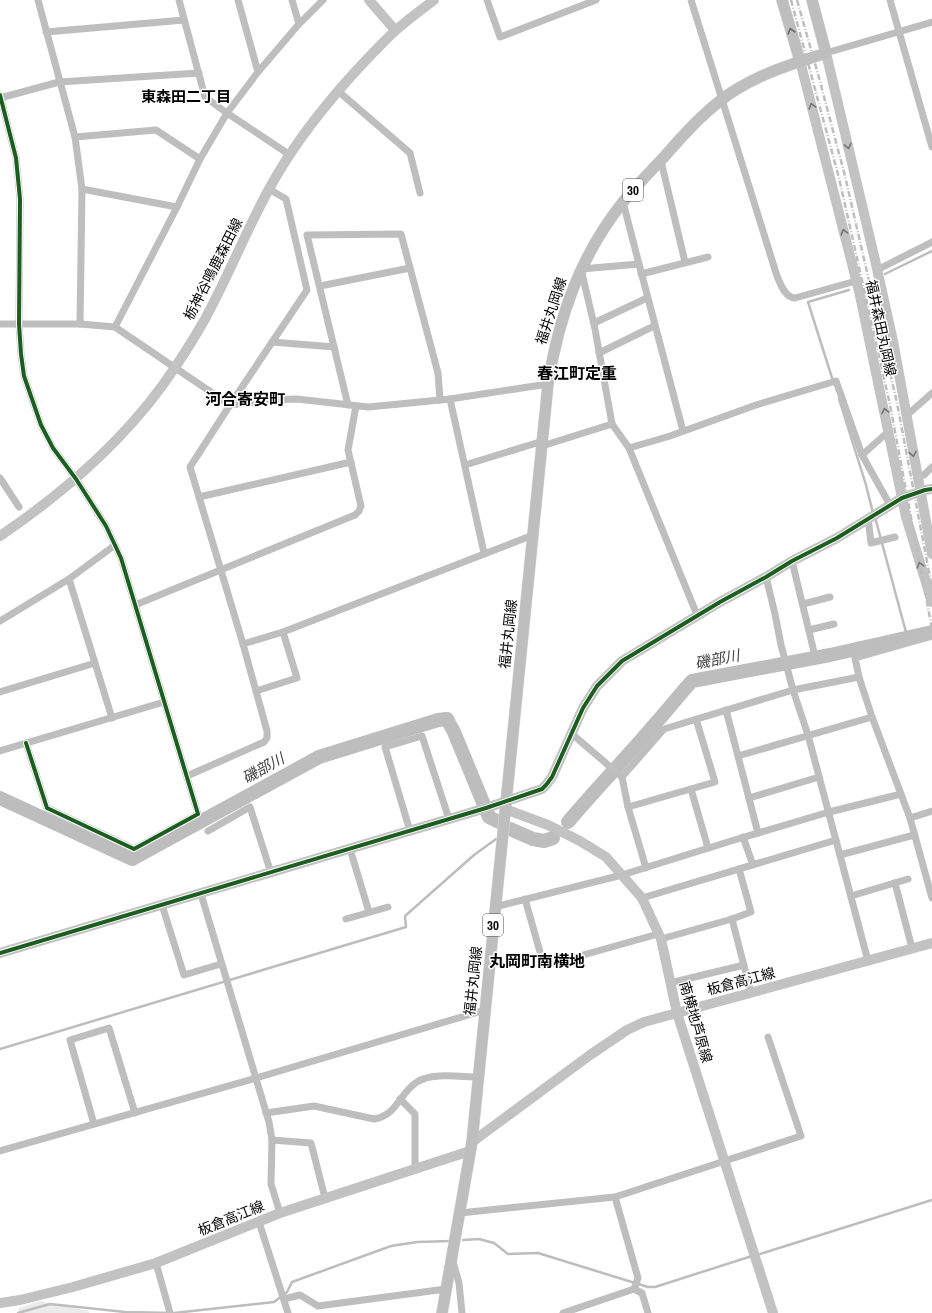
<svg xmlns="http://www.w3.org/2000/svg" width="932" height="1313" font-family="'Archivo Narrow','Noto Sans JP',sans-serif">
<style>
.green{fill:#ebebeb}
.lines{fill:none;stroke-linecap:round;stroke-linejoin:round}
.stream{stroke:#bdbdbd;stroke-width:2.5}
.river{stroke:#bdbdbd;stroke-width:14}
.primary-casing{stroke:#dbdbdb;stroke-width:12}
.street{stroke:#bebebe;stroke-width:7}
.secondary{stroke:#c2c2c2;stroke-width:10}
.primary{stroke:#bebebe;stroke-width:11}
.rail{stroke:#bebebe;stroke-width:2.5;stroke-dasharray:6 2 1 2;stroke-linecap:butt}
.cycleway-casing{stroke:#fff;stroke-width:6}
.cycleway{stroke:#1b5e20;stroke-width:4}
.oneway{stroke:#686868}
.oneway2{stroke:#747474}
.labels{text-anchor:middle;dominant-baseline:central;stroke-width:3;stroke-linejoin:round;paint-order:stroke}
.shield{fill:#fff;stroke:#4c4c4c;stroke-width:1}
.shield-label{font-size:13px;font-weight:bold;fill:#000}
.street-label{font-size:14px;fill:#000;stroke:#fff}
.neighbourhood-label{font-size:15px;font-weight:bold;fill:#000;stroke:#fff}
.water-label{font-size:15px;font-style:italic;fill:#424242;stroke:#fff}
.quarter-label{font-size:16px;font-weight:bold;fill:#000;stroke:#fff}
</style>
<rect width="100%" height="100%" fill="#fff"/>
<!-- green -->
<polygon class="green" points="41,1301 89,1311 89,1313 20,1313 18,1308"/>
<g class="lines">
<!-- stream -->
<g class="stream">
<polyline points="885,274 932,251"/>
<polyline points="833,381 808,302 849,290"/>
<polyline points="839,399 866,485 873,513"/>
<polyline points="875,517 907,636"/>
<polyline points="0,1049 406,927 405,916 474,855 496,839"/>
<polyline points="463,1240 479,1239 494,1243 508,1254 538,1253 648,1287 655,1287 752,1256"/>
<polyline points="757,1255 932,1200"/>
<polyline points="18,1313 50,1304 125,1312 174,1313 274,1302 287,1292 292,1282 391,1246 417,1242 451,1241"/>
</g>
<!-- river -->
<g class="river">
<polyline points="0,798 132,859 319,757 438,720 447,719 454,732 489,817 499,822"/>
<path d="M568,822C596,789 626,758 654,725C667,711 679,695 692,681L830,655L932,632"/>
<polyline points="510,829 533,839 544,841 553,838"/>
</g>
<defs>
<g id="primary">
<polyline points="782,0 800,61"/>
<path d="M442,1313L472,1142L548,384C559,316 580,256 623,202C636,186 650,172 664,157C685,133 709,106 737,89C765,72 795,63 826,53L812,0"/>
</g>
</defs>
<!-- primary casing -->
<use href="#primary" class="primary-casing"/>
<!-- street -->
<g class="street">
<polyline points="38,0 75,137 82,189 80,324"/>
<polyline points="179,0 205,97 227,113 290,155"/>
<polyline points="238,0 258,72"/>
<polyline points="487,0 500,37 596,0"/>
<path d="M691,0L777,276C780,283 785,298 795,298L856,281"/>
<polyline points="890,0 932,147"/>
<polyline points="299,24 323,0"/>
<polyline points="46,32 184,20"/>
<polyline points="826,53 932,22"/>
<polyline points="338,91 410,153 420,193"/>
<polyline points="0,95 16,158 20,199 19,324 21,354 24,376 41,425 53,448 76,479 106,526 121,558 198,814 134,849 47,808 26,743"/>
<polyline points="0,98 59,82 199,73"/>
<polyline points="75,137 156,130 200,159"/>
<polyline points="661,161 685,262"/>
<polyline points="82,189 177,207"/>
<polyline points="623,202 639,264"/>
<polyline points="877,270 932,242"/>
<polyline points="641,274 708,257"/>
<polyline points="320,286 410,268"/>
<polyline points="594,323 647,298"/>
<polyline points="0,324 80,324 115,327 230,405 269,400 297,399 368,407 389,405 450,399 548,384"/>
<polyline points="115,327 177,207 200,159 227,113 258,72 299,24 292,0"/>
<polyline points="272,342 334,347"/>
<polyline points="599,353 654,326"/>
<polyline points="450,399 484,553"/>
<polyline points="348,405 307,235 401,234 438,373 440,400"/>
<polyline points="906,416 932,393"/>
<polyline points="612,424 595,329 581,269 639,264 683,431"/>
<polyline points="542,446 612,424 629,448 697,615"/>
<polyline points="629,448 670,436 756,405 836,381 862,455 890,505"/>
<polyline points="862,455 889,431"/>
<polyline points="465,465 543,441"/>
<polyline points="918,476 924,475 932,467"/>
<polyline points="0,478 19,507"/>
<polyline points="199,497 351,462"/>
<polyline points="868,518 871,543 895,537"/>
<polyline points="792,561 814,652"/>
<polyline points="766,577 775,614 781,645 793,690 808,735 868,961"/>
<polyline points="69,579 112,718"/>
<polyline points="803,604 830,597"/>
<polyline points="135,605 355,515 359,511 361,506 348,450 356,406"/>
<polyline points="0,621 69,579 115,545"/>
<polyline points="809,630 834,624"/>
<polyline points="932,636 855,658 859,677 872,717 910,818 932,898"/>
<polyline points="243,644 283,632 533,535"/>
<polyline points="256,691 297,678 283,632"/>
<polyline points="0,692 95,663"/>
<polyline points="726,710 758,833"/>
<polyline points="572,734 622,777 628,807 646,868"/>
<polyline points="0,751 164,702"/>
<polyline points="738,756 872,717"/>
<polyline points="187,776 264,742 267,738 267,731 243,644 190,467 230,405 307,290 286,199 269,189"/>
<polyline points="622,777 664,729 793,690 859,677"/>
<polyline points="691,789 708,848"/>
<polyline points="749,798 819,777"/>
<polyline points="628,807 715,782 696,719"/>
<polyline points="910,818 932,811"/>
<polyline points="208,831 250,807 271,873"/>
<polyline points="410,831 385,747 422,736 449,819"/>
<polyline points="743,837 753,865"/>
<polyline points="350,849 369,912"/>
<polyline points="840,855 914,835"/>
<polyline points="895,883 912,948"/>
<polyline points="201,894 269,1122 272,1140 271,1184 280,1213"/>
<polyline points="851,896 908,879"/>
<polyline points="642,898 836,840"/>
<polyline points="525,899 544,966 658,934"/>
<polyline points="162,905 184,975 221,964"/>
<polyline points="495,907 622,875 731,841 829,812 901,794"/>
<polyline points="346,919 388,907"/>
<polyline points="732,919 751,993"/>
<polyline points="661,939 732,919 751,912 739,869"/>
<polyline points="670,983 744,965"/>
<polyline points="400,1099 415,1114 415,1169"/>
<path d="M266,1113L314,1106L374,1119C397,1116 400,1092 417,1082C432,1072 461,1077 478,1077"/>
<polyline points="94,1124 70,1040 109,1028 135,1113"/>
<polyline points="272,1140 311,1143 325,1198"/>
<polyline points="0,1151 256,1078 485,1010"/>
<polyline points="615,1197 638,1278 634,1289 642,1293 648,1313"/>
<polyline points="460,1213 615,1197 801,1136 768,1037"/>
<polyline points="259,1222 288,1313"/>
<polyline points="453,1262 459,1283 462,1313"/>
<polyline points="156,1263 170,1313"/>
<polyline points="284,1299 300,1295 318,1306 446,1289"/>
<polyline points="563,1313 634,1289"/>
</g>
<!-- secondary -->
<g class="secondary">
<polyline points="369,0 395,30"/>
<polyline points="826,53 875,260 893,341 932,554"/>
<polyline points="800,61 859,291 906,517 932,602"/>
<path d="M0,536C68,490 130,436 176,366C186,351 196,335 205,319C228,277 246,231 269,189C295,141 330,98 368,58C377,49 386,39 395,31C407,20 421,10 434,0"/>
<polyline points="505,809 548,825 580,841 606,857 642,898 661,939 677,1013 773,1313"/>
<polyline points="0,953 486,808 542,789 546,785 552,777 583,708 597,686 622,661 720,602 766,577 792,561 837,538 902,498 925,490 932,489"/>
<polyline points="472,1142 590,1055 627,1030 644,1022 932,943"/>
<polyline points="0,1303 20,1300 73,1287 156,1263 280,1213 470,1151"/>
</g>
<!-- primary -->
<use href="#primary" class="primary"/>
<!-- rail -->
<g class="rail">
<polyline points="791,0 839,178 890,405 932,629"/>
<polyline points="797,0 818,74 845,176 897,403 932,588"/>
</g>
<defs>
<g id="cycleway">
<polyline points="0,95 16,158 20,199 19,324 21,354 24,376 41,425 53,448 76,479 106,526 121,558 198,814 134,849 47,808 26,743"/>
<polyline points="0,953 486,808 542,789 546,785 552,777 583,708 597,686 622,661 720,602 766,577 792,561 837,538 902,498 925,490 932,489"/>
</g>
</defs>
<!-- cycleway casing -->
<use href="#cycleway" class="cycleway-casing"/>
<!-- cycleway -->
<use href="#cycleway" class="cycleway"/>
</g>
<!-- one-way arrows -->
<defs><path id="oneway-chevron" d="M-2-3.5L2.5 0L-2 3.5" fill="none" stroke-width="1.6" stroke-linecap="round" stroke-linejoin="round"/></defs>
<use class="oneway" href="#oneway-chevron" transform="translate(791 31) rotate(-106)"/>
<g class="oneway2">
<use href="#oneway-chevron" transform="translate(812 106) rotate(-105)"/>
<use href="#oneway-chevron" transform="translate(848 146) rotate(76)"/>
<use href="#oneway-chevron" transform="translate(844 232) rotate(-105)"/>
<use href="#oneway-chevron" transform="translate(885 411) rotate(-102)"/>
<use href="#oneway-chevron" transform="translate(913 454) rotate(80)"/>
<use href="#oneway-chevron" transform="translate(920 565) rotate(-107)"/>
</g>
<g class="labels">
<!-- shield labels -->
<g class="shield">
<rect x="623" y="179" width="20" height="22" rx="3"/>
<rect x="483" y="914" width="20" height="22" rx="3"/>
</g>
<g class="shield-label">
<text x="633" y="190">30</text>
<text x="493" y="925">30</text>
</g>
<!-- street labels -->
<g class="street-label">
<text transform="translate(213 269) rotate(-63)">栃神谷鳴鹿森田線</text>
<text transform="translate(551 311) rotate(-72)">福井丸岡線</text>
<text transform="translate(881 328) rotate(78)">福井森田丸岡線</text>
<text transform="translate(508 634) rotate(-84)">福井丸岡線</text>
<text transform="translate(473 981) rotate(-84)">福井丸岡線</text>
<text transform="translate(741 981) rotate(-15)">板倉高江線</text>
<text transform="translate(696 1022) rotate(74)">南横地芦原線</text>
<text transform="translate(231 1218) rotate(-22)">板倉高江線</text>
</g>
<!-- neighbourhood labels -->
<g class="neighbourhood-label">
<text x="186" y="96">東森田二丁目</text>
</g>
<!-- water labels -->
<g class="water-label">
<text transform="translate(717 659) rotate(-11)">磯部川</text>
<text transform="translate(263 768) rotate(-29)">磯部川</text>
</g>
<!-- quarter labels -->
<g class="quarter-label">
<text x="577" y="373">春江町定重</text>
<text x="245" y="399">河合寄安町</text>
<text x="537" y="961">丸岡町南横地</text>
</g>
</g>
</svg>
